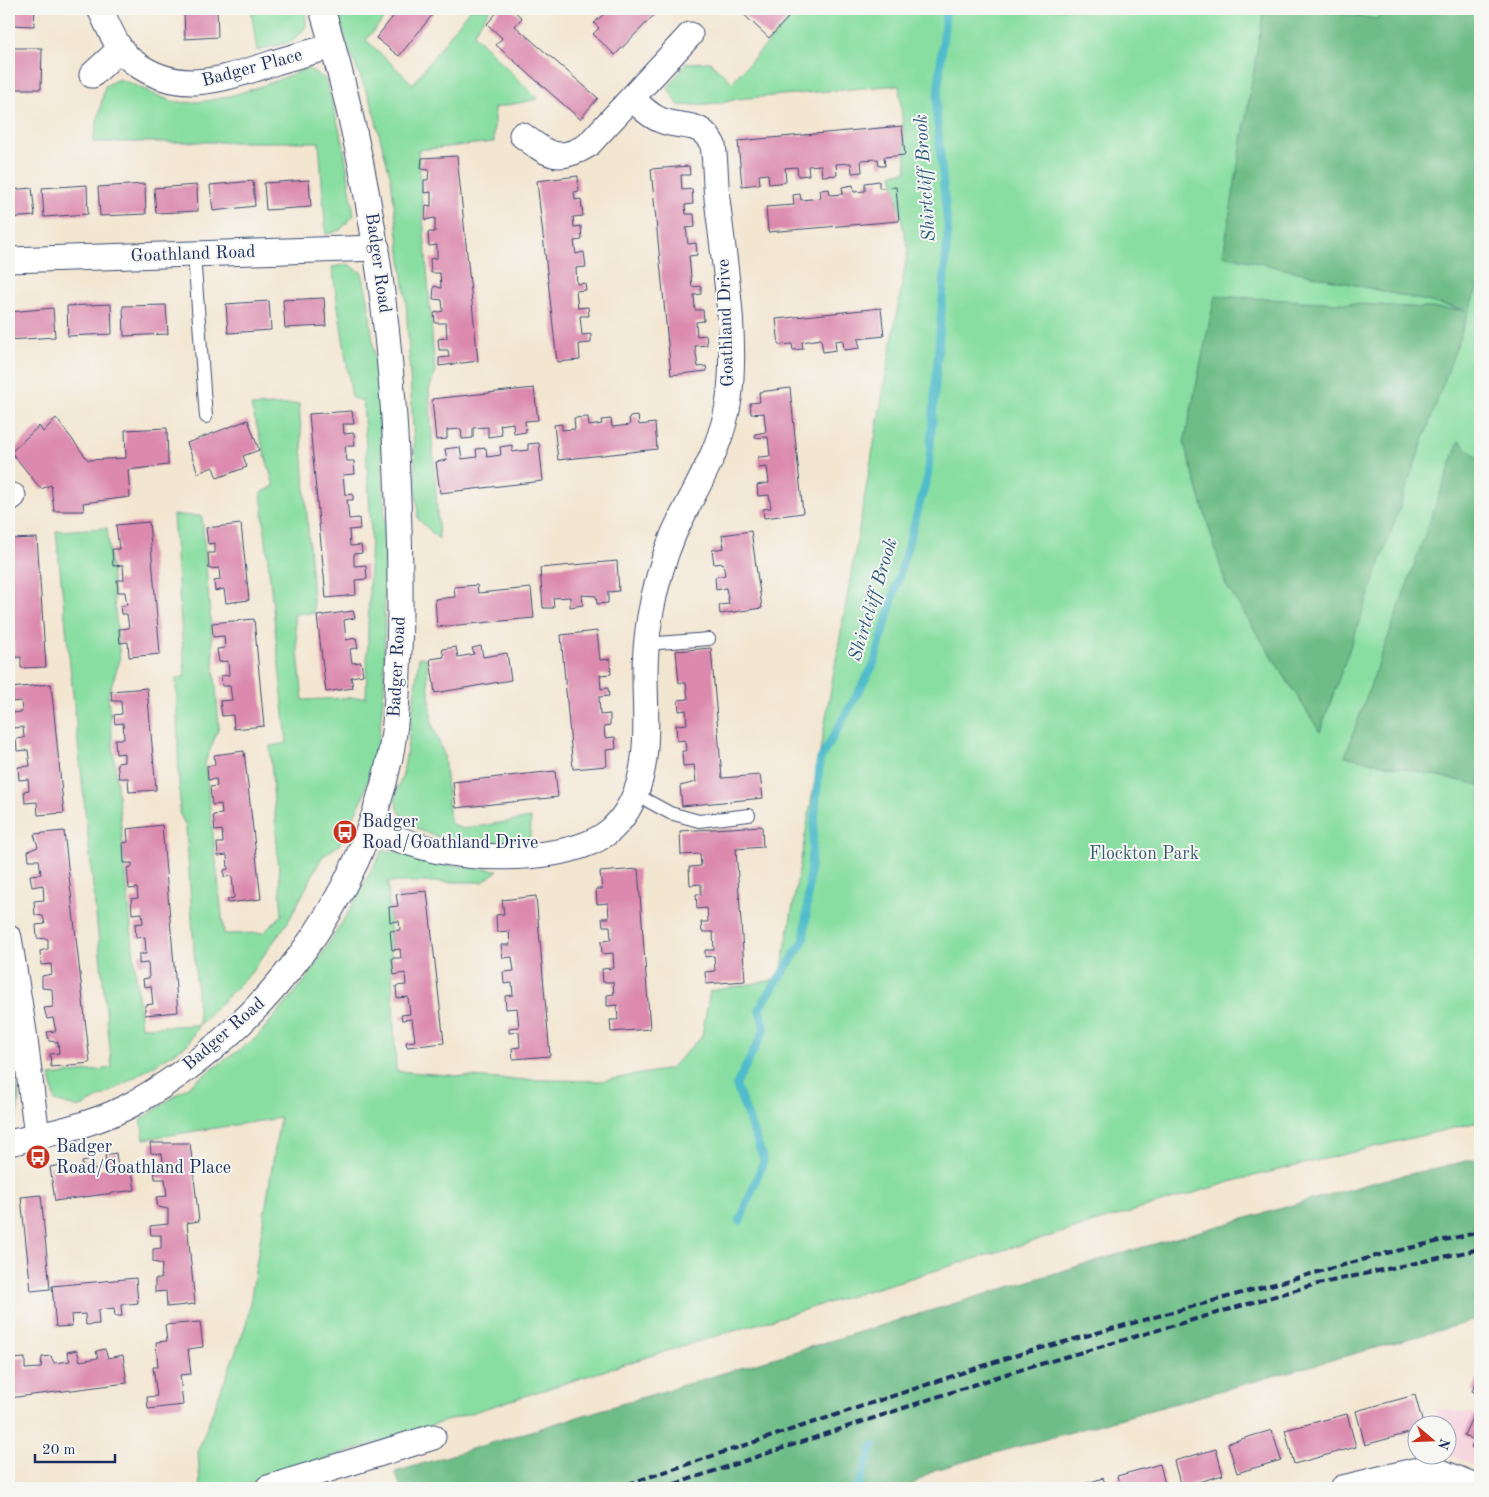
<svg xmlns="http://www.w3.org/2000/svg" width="1489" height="1497" font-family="'Old Standard TT',serif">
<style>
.built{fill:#f5cfda}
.green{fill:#88dea1;stroke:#528680}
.forest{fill:#6ebd87;stroke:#447672}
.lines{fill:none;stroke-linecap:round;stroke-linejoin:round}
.stream{stroke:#4fbbcb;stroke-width:8}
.building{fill:#db89ad}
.lane-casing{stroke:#3b4a6f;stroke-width:14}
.street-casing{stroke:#3b4a6f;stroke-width:27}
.lane{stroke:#fff;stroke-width:12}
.street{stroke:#fff;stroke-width:25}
.rail{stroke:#1b2f5e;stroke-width:4;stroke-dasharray:8 4;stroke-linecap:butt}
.labels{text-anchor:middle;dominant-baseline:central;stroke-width:4;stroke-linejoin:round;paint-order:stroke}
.street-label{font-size:18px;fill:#1b2f5e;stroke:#f6f6f2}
.poi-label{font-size:18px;fill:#1b2f5e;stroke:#f6f6f2;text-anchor:start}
.park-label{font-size:18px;fill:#365b6f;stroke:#f6f6f2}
.water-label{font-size:19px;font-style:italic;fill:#2b597f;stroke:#f6f6f2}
</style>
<rect width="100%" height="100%" fill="#f6f6f2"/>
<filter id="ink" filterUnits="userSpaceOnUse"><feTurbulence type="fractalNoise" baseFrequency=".02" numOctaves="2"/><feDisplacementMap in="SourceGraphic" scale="10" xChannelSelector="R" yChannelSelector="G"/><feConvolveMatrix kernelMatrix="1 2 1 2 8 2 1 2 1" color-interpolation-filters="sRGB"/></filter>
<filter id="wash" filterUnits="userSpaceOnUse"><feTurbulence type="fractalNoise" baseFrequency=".0096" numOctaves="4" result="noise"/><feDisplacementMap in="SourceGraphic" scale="20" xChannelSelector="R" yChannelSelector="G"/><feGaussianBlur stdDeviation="1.12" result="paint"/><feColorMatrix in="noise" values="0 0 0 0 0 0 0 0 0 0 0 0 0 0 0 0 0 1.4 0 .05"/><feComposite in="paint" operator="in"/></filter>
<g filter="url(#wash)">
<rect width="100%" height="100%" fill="#f3e6d1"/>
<!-- built -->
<polygon class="built" points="1435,1408 1480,1415 1480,1468 1447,1454 1446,1424 1437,1424"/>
<!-- green -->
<g class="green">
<polygon points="251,9 306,9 306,27 293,41 257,51"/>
<polygon points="337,9 392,9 366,40 413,84 470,9 490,9 473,34 538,99 494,108 494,142 418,150 435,374 429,390 439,539 418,519 406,301 391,179 371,102 347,45"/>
<polygon points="799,9 1480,9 1480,1116 1474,1123 1237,1180 647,1357 235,1488 200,1488 198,1450 247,1322 280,1118 144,1139 141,1120 256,1038 308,977 352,906 382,851 392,851 441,864 498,870 483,882 388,882 396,1071 499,1079 601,1081 670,1069 702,1036 710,991 780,979 908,250 892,174 907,171 899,85 737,99 722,103 679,106 668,88 686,63 710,62 732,82"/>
<path d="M307,68L325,79L343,142L354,215L340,230L326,235L319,142H93L105,86L118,79C136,84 151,94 169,100C203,111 275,82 307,68Z"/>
<polygon points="348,264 362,273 368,299 380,404 385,525 384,690 378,744 362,800 339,845 322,857 288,922 250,974 199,1025 187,1045 114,1090 79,1108 55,1101 50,1076 112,1068 56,531 107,528 120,660 108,695 141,1027 199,1025 186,827 180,814 176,679 185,676 173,515 202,516 219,727 205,763 224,934 263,933 282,915 270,746 287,743 261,493 274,486 251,406 299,404 314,613 294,614 303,700 366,697 371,528 363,401 352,398 332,267"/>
<path d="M419,657L426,658L432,724L444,755L450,823L462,829L531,818L529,846C494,846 406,846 396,803C393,795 401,783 403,774C410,736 414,696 419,657Z"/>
<polygon points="9,1047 19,1097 17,1117 9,1125"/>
</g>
<!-- forest -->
<g class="forest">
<polygon points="1264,9 1302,9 1377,19 1382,9 1480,9 1480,280 1320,732 1226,585 1184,443 1215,296 1465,310 1223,255"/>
<polygon points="1459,441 1480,460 1480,785 1345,756"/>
<polygon points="1480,1158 1480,1319 934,1470 907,1488 401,1488 395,1472 1112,1256 1375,1182"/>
</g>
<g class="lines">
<!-- stream -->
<g class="stream">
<polyline points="740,1221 764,1160 736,1085 765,1029 759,1009 804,940 820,760 874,664 928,475 948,231 936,111 946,9"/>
<polyline points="857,1488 874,1445"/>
</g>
</g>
<g id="blocks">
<!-- building -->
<g class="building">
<polygon points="9,9 35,9 34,26 9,25"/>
<polygon points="184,9 217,9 218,37 185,39"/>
<polygon points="399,9 437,9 399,56 376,38"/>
<polygon points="500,9 512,9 522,18 515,26 598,98 580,119 496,45 502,38 487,24"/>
<polygon points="616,9 660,9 615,55 593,34 599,28 594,23 607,11 611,14"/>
<polygon points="738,9 778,9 788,18 769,38"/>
<polygon points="13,48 42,48 41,89 12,89"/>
<polygon points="902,126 905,155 884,157 885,166 879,166 878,159 861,160 862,172 852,173 851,163 836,164 837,175 822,176 821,165 808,166 809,175 798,176 797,167 785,168 786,182 769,184 768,174 759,175 760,184 742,186 738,141"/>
<polygon points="457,156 478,361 439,366 439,358 449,357 448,350 439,350 438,339 447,338 446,323 435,323 434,313 443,311 442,300 433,299 434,286 441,288 440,273 431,273 430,259 437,258 437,245 429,246 428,232 435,232 435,218 425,220 426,205 431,206 431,192 424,193 424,180 428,180 429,170 421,169 422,158"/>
<polygon points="689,166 690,175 681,175 682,190 692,189 693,204 685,205 686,214 694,214 695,227 686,228 688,244 696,243 697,255 689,256 692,287 701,286 701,294 694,295 695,310 703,310 704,321 696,322 697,336 706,335 707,345 695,346 698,367 706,366 707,371 671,375 651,169"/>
<polygon points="578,176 579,191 574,192 575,200 581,199 583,216 573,217 574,227 581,226 582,240 574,241 576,254 584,252 586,267 576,268 577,284 585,283 586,290 576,291 578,308 588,307 589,316 580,316 582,335 591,334 591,343 579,344 580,360 557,362 537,181"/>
<polygon points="309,180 311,207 266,210 264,183"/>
<polygon points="253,181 255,206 213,211 210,185"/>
<polygon points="879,181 879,188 896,187 899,221 768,232 766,207 794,205 793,195 800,194 801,200 821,198 820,190 829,189 830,195 843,194 842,187 853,185 854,192 865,191 865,183"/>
<polygon points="145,184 146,214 100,216 98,187"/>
<polygon points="87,185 88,214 44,217 42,188"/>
<polygon points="197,185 198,211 156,213 154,188"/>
<polygon points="32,188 35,216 9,218 9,190"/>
<polygon points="324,298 326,326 285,328 283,300"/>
<polygon points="269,301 271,330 228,333 226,304"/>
<polygon points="111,304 112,334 68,336 67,306"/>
<polygon points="166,305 168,334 124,336 123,306"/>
<polygon points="53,308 55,337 9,340 9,312"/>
<polygon points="881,308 884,336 858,339 860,348 844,350 843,340 835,341 836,350 823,352 821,339 802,342 803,349 793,350 792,344 779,345 776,319"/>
<polygon points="534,388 538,420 525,421 526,432 514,434 513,423 500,425 502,435 488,437 488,427 473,428 473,438 462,439 461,429 447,430 447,439 436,440 432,399"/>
<polygon points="790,388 803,513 764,518 763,509 771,508 769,495 758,496 757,485 769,483 767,467 759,468 758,457 770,456 768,437 755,438 755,434 766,432 764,413 751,414 750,403 760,402 759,392"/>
<polygon points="352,411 354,424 343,424 344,434 354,433 355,446 345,446 347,461 354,461 355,474 343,475 345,495 353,494 353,500 347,500 349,519 359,518 360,529 349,530 350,546 361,545 362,553 354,554 354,566 366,565 367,579 355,580 356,595 326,598 309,414"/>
<polygon points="638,416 639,425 655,423 657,449 558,460 554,425 562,424 562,430 575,429 574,418 588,417 589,426 602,424 601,420 611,419 612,427 630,425 629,417"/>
<polygon points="56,418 88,460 126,458 125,430 167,428 168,465 128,470 130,497 83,503 84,511 54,511 51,485 41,489 11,452 39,426 43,432"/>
<polygon points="248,420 259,450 243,456 247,467 217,478 213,467 198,473 187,443"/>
<polygon points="539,443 543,481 440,493 436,462 447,460 445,449 460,447 462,459 477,457 476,449 486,448 487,457 501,455 500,447 512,445 512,452 528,450 528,444"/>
<polygon points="149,522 160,654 129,657 128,642 120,643 119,629 129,628 127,614 121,614 120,606 127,605 125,592 118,592 117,580 124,580 123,565 113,566 112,549 119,549 116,525"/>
<polygon points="241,524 249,600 226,603 224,589 215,591 214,581 220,580 219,568 209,569 208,553 215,553 215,543 208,544 206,528"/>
<polygon points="751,531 762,608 720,614 719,605 729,604 726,588 716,590 715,577 725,575 723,563 714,564 712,550 724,548 722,535"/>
<polygon points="37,538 46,667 21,668 21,657 9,658 9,653 14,653 13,634 9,635 9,539"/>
<polygon points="617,561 619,591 608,592 608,603 597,604 596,596 582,595 583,605 570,607 570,597 553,598 554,608 543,608 540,568"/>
<polygon points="477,585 478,593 531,588 534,618 437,627 435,599 455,597 454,587"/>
<polygon points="353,611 355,618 344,620 346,640 356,638 358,648 350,649 352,663 361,662 363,675 351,677 353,688 326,692 317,616"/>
<polygon points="254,619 264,726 234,729 233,715 222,716 220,701 232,700 230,686 222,686 221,676 229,675 228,661 219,662 217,649 225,648 224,636 213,637 212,623"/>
<polygon points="597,631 600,660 610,659 611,674 600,675 601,689 608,688 609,696 599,697 600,715 610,714 610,725 604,726 605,738 615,737 616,749 606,750 607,766 573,769 561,635"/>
<polygon points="481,646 483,657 507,653 511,680 435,693 430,659 444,657 442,649 456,647 458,657 474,654 472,648"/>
<polygon points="711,648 722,778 760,775 763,798 682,806 680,786 696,782 694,765 683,766 682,751 686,751 685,740 677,741 676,725 687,724 686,710 679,711 678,700 688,699 686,683 679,683 676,651"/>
<polygon points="51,684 64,813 38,815 37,802 25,803 24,791 29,790 28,779 19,780 18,767 30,766 28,750 17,751 16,739 24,738 23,727 13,728 12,713 22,712 21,701 11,702 10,688"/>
<polygon points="147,688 156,790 129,792 128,778 119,778 117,763 124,762 124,753 116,754 115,739 124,739 123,723 115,724 114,715 122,714 121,701 112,701 111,691"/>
<polygon points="244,751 261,899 228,903 228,899 234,898 232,876 224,877 224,870 228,869 227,855 218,856 217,843 223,843 222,830 215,831 213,815 222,814 221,804 212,805 210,787 217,786 216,779 208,780 207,766 215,765 214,755"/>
<polygon points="555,771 558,797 456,808 453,782"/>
<polygon points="162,825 178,1012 145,1015 145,1005 153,1004 151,986 144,987 143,979 149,978 148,963 139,964 139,954 146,954 145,937 136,938 135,924 143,923 142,913 132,914 131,899 138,898 137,888 129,889 127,868 132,867 132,863 124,863 123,843 128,842 127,829"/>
<polygon points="762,826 763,847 736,849 745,981 706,984 705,972 715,971 714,956 705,957 705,950 714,950 713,932 702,932 701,922 708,922 707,908 697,909 696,894 701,894 701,884 690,885 689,867 701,866 700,854 681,855 680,831"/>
<polygon points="64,831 90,1063 51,1067 50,1054 59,1053 58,1042 49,1041 47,1032 56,1031 53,1018 47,1019 44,1008 53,1007 52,989 42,988 42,976 52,974 51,964 41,965 40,951 48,949 48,939 37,938 36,925 45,924 43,916 35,915 34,901 44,900 43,885 32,887 30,875 41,874 39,860 29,860 28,851 38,847 34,834"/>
<polygon points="638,869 650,1029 611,1032 610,1020 618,1020 617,1005 607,1006 607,995 614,994 613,982 603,982 602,969 614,968 613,953 602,954 601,941 611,940 610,926 603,926 602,918 609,918 608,903 597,904 596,889 602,889 600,872"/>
<polygon points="427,891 444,1043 407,1047 406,1042 415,1041 412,1019 402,1020 401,1015 410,1014 408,997 397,998 396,986 406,985 405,973 394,975 392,958 401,958 400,949 392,950 390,931 400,930 399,921 390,922 389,907 398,906 396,894"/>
<polygon points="536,896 550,1056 513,1059 512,1048 520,1047 519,1032 509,1033 509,1028 519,1027 517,1008 506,1009 505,996 513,995 512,983 504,984 503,972 514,971 512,957 503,958 501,945 510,945 509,931 497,932 496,915 504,914 502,900"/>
<polygon points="150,1143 190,1143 199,1221 187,1223 195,1304 167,1307 166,1291 155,1292 155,1279 161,1279 162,1264 153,1262 153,1249 161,1248 161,1235 151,1235 150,1226 168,1224 168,1209 158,1207 156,1197 167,1196 165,1179 155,1179 154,1167 164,1167 162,1154 151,1153"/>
<polygon points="116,1153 118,1167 131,1165 135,1190 55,1201 50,1167 62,1165 63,1174 83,1171 82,1162 92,1160 94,1170 107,1168 105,1155"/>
<polygon points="41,1195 50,1289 31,1291 21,1197"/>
<polygon points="136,1278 138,1303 121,1305 122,1316 115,1316 114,1308 98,1310 99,1324 86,1325 85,1314 71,1315 72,1326 56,1327 52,1286"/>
<polygon points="200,1322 203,1347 188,1349 191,1374 180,1375 183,1405 148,1409 147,1397 157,1396 153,1367 158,1367 156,1342 167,1341 165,1325"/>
<polygon points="105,1349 108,1358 123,1355 127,1383 9,1398 9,1370 15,1369 12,1359 25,1358 25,1369 41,1368 42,1357 51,1356 54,1363 70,1361 67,1352 77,1350 80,1361 98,1358 96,1351"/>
<polygon points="1480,1376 1480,1406 1475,1404 1479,1395 1472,1391"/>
<polygon points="1415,1395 1423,1424 1416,1424 1416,1431 1365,1445 1356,1411"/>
<polygon points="1347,1414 1356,1447 1294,1464 1285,1430"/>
<polygon points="1473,1416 1480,1419 1480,1451 1471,1447 1474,1440 1464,1435"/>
<polygon points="1272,1430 1281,1460 1237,1473 1228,1443"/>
<polygon points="1216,1449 1223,1475 1181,1487 1174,1461"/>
<polygon points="1160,1464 1166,1488 1121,1488 1117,1476"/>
<polygon points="1103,1478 1107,1488 1072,1488"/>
</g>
</g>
</g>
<g filter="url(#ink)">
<use href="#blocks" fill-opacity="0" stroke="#3b4a6f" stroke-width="1"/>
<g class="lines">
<defs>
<g id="lane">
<polyline points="194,254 206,417"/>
<polyline points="646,644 709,639"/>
<polyline points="635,794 670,813 699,821 749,815"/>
</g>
<g id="street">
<path d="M100,9C109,27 117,51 135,63C180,96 223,79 270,64C291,57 312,52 333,46"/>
<polyline points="92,75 120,49"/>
<path d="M522,135C548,155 559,163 588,145L690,35"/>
<polyline points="9,260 377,248"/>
<polyline points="9,499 13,496"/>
<path d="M370,830C393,837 415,846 439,851C484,860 576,862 612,829C654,789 645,726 645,673C645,654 647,635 650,616C655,588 663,559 674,533C695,488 722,449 729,399C737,337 725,269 718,207C715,186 716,165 713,145C700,120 685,129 663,121C651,117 641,107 632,98"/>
<polyline points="9,938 24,1032 37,1136"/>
<path d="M9,1143C51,1133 98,1124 136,1102C264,1028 360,902 390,757C396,728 397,699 398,670C402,606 400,541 397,476C391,317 368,161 322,9"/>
<polyline points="268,1488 433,1437"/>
<polyline points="1343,1488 1422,1469 1441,1472 1480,1488"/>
</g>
</defs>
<!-- lane casing -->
<use href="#lane" class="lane-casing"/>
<!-- street casing -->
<use href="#street" class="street-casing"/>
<!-- lane -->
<use href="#lane" class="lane"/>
<!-- street -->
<use href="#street" class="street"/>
<!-- rail -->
<g class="rail">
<polyline points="616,1488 1013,1356 1387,1253 1480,1232"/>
<polyline points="663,1488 1003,1375 1313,1285 1480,1249"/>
</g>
</g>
</g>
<!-- icons -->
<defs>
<symbol id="bus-disc" viewBox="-11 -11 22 22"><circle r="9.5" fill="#c8321e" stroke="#f6f6f2"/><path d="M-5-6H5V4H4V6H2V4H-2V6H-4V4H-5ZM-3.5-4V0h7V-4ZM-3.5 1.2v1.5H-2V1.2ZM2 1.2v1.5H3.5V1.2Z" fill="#fff"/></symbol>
</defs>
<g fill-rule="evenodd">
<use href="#bus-disc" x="331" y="818" width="28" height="28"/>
<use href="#bus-disc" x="24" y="1143" width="28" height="28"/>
</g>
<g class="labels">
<!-- street labels -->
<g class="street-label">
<text transform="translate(252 68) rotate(-15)">Badger Place</text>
<text transform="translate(193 254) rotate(-2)">Goathland Road</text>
<text transform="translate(378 263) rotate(82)">Badger Road</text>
<text transform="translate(726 323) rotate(-92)">Goathland Drive</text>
<text transform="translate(397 667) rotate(-87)">Badger Road</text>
<text transform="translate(224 1034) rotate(-41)">Badger Road</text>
</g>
<!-- poi labels -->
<g class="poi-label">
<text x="362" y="822">Badger<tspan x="362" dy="21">Road/Goathland Drive</tspan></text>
<text x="56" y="1147">Badger<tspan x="56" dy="21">Road/Goathland Place</tspan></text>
</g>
<!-- park labels -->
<g class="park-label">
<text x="1144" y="854">Flockton Park</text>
</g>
<!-- water labels -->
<g class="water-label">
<text transform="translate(926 178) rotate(-94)">Shirtcliff Brook</text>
<text transform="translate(874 600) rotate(-73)">Shirtcliff Brook</text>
</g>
</g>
<!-- margin -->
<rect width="1489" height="1497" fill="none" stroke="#f6f6f2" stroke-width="30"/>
<!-- north arrow -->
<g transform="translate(1432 1440) rotate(109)"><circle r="24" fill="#f6f6f2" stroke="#9ea6b7"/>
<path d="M0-4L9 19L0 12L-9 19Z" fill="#c8321e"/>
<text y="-8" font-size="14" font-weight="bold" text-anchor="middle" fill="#1b2f5e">N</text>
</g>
<!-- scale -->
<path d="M35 1454v8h80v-8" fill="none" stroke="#1b2f5e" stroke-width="2.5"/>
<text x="42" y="1454" font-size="15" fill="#1b2f5e" stroke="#f6f6f2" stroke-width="4" paint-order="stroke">20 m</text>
</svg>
